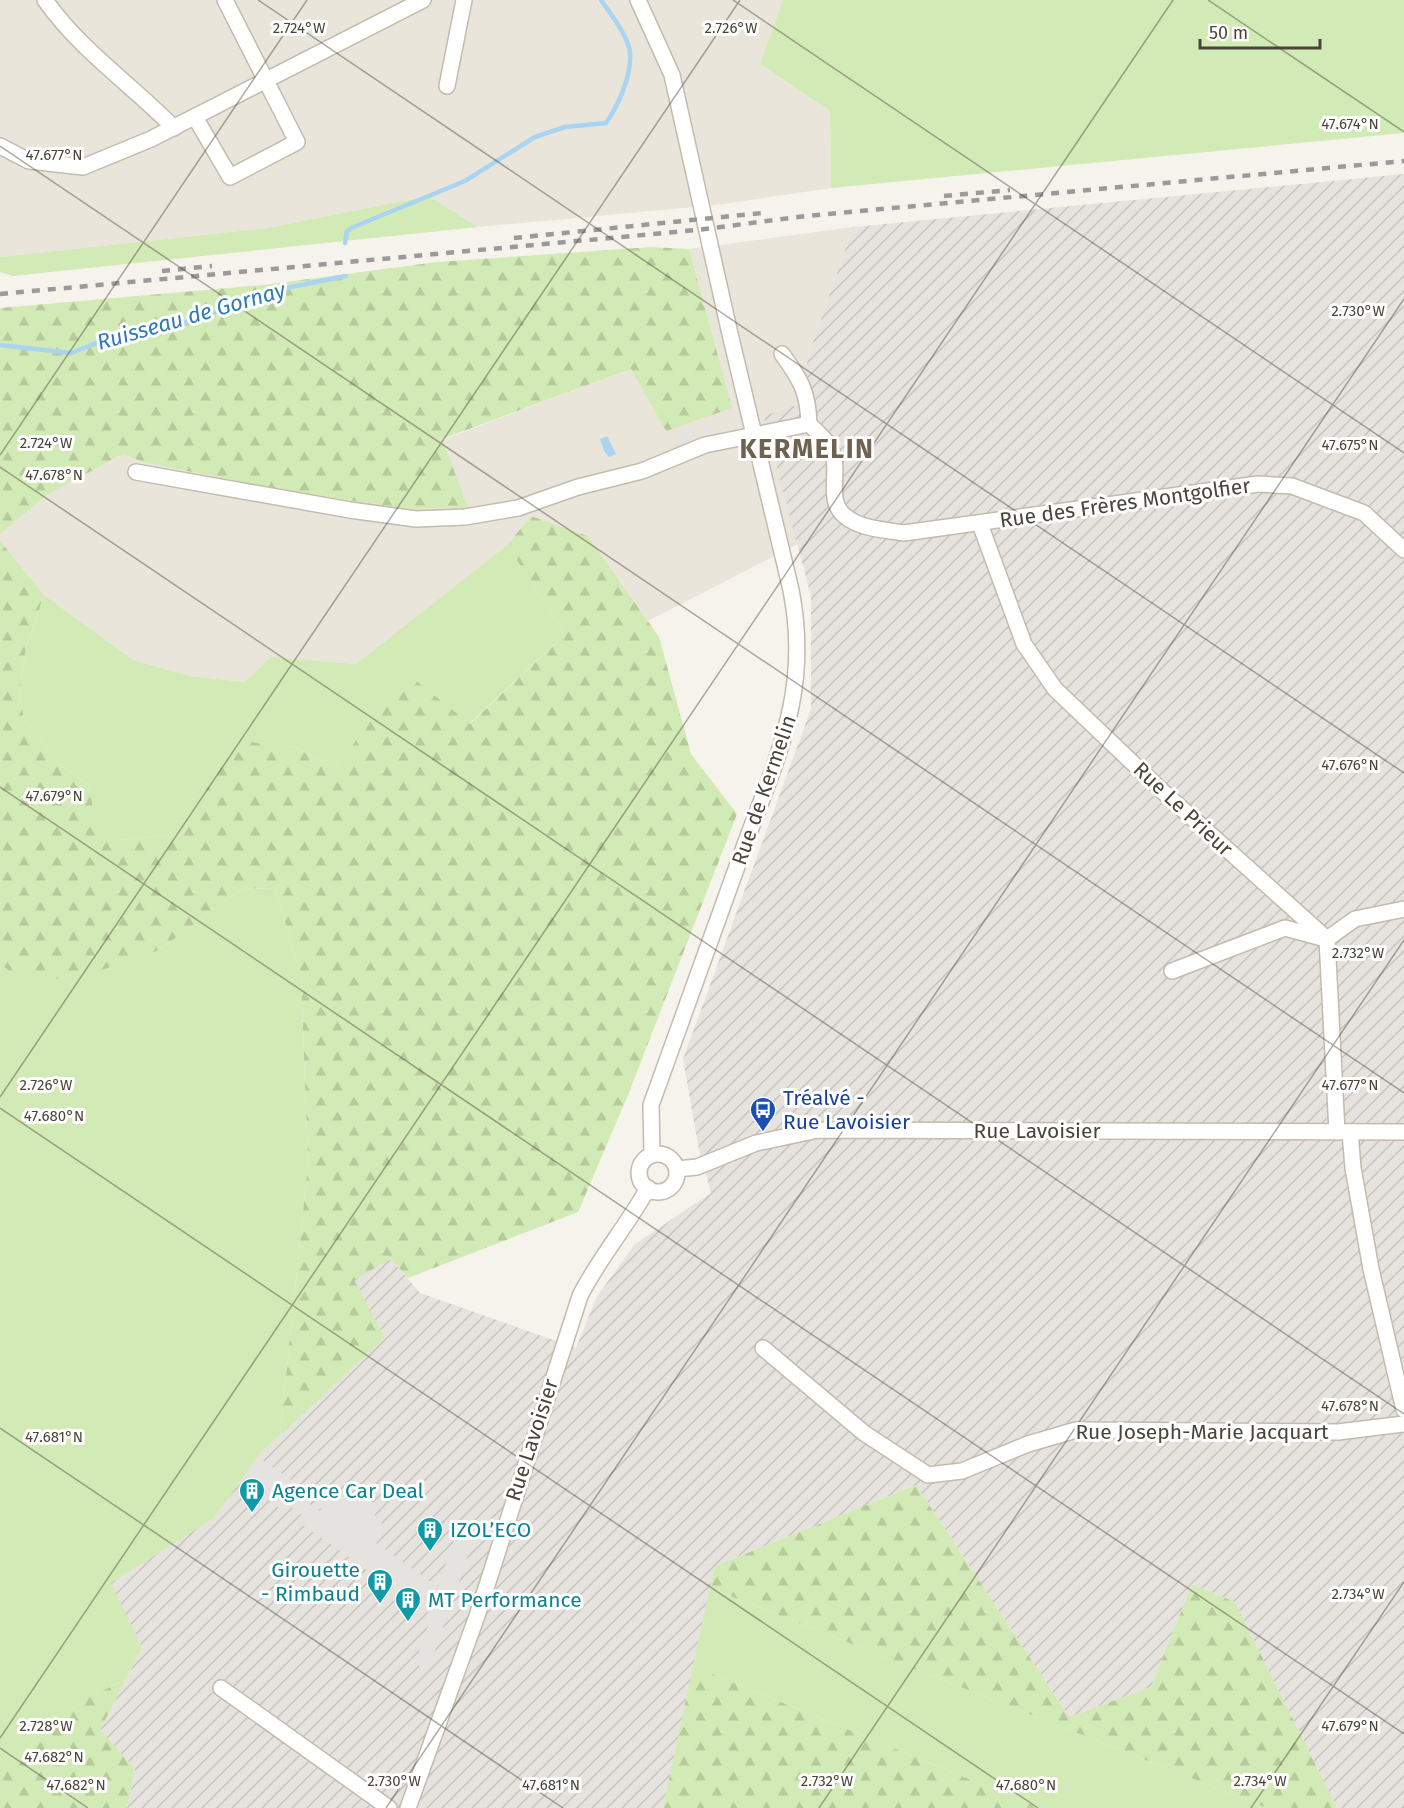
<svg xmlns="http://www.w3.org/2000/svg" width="1404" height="1808" font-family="'Fira Sans',sans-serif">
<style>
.residential{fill:#eae5da}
.industrial{fill:url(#industrial-furrows)}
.green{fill:#d2eab5}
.forest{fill:url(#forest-firs)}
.parking{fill:#e5e3e0}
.water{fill:#a9d4f2}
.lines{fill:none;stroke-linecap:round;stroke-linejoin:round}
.stream{stroke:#a9d4f2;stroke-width:4.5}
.street-casing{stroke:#c2bbae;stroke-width:18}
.street{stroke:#fff;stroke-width:15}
.rail{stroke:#9a9a9a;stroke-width:4.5;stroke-dasharray:8 8;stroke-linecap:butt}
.ticks{fill:none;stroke:#4b4439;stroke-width:1.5;stroke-opacity:0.45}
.labels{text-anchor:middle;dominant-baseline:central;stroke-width:6;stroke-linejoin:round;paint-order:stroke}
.street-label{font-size:21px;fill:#4b4439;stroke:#fff}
.transit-label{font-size:21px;fill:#164399;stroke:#fff;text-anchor:start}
.culture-label{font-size:21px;fill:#0d838f;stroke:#fff;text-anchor:start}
.water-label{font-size:22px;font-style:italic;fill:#2e7ab2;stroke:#fff}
.district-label{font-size:27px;font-weight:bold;letter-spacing:1.5px;fill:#6e6250;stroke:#fff}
.ticks-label{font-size:15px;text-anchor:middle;fill:#4b4439;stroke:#fff;stroke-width:6;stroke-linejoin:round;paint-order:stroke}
</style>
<defs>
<pattern id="industrial-furrows" width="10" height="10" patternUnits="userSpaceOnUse" patternTransform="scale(1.5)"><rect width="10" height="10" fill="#e6e2dd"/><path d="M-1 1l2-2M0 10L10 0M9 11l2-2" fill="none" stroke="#c7c3be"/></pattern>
<pattern id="forest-firs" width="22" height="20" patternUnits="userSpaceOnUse" patternTransform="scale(1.5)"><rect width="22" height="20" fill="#d2eab5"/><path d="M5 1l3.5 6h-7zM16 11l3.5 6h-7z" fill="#b6ca9c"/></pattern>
</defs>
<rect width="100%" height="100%" fill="#f6f3ec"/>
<!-- residential -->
<g class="residential">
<polygon points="0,0 783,0 760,64 830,111 831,188 716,205 478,227 428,196 268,228 0,257"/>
<polygon points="853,227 809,354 798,405 763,417 798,544 648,621 588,536 531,516 507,545 356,664 271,657 245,682 190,676 133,660 44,595 0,541 0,534 47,495 123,454 143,462 281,490 467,507 442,440 631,369 731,408 689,249"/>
</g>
<!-- industrial -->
<polygon class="industrial" points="1404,174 1404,1808 1337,1808 1235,1602 1192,1584 1151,1687 1069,1717 916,1485 715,1566 663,1808 127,1808 135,1769 100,1730 142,1648 110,1583 214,1518 260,1453 385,1338 353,1280 391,1259 420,1293 576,1348 596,1298 635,1244 711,1193 699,1150 683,1059 811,709 811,596 763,416 798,405 809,354 853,227"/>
<!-- green -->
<g class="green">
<polygon points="783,0 1404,0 1404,133 831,188 830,111 760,64"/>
<polygon points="428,196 478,227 13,276 0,272 0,257 268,228"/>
<polygon points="507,545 565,634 469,724 404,672 336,769 294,747 233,741 182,834 120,840 96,822 88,784 62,767 24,719 19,693 26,647 44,595 133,660 190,676 245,682 271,657 356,664"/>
<polygon points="243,888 275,889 301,974 308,1163 280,1435 260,1453 214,1518 111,1583 142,1648 126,1679 82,1701 0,1774 0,963 13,975 159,950"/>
<polygon points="710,1588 1267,1808 1040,1808 693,1666"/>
</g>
<!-- forest -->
<g class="forest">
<polygon points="651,247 689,249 732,408 666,431 631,369 442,439 468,507 410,509 281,490 143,462 123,454 47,495 0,534 0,308 263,285 437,262"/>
<polygon points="531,516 588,536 659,637 691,754 737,814 628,1095 578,1212 408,1278 391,1259 354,1280 385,1338 280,1435 308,1163 301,974 275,889 243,888 159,950 74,980 13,975 0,963 0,541 44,595 26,647 19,693 24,719 62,767 88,784 96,821 120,840 182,834 233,740 294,747 336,769 404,671 470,724 565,634 507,545"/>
<polygon points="916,1485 1069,1717 1151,1687 1192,1584 1235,1602 1337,1808 1267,1808 710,1588 715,1566"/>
<polygon points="693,1666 1040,1808 663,1808"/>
<polygon points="126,1679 100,1730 135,1769 127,1808 0,1808 0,1774 82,1701"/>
</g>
<!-- parking -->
<g class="parking">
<polygon points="684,428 698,439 672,452"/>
<polygon points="259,1458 303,1488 297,1495 320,1511 329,1487 377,1504 375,1516 383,1519 376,1543 438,1587 458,1529 475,1535 428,1671 415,1663 432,1615 300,1523 304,1516 291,1507 286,1513 244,1482"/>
</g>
<!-- water -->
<polygon class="water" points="607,436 616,454 609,457 604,451 600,439"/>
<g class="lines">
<!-- stream -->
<g class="stream">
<path d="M345,243L347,231L351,228L465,181L535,137L565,127L606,123C618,106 632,75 630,53C629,37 610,13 601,0"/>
<polyline points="0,345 71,353 133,329 178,325 291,287 346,276"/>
</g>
<defs>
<g id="street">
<path d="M45,0C80,50 132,85 174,128"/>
<path d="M638,0L672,75L730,334L791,590C812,697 773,764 739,861C710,943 680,1024 651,1105L652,1155"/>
<polyline points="447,86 464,0"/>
<polyline points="195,117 230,177 297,142 225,0"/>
<polyline points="0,146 29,161 83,167 151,139 423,0"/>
<path d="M782,354C801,380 808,392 809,424"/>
<path d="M136,472L350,510L416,519L465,517L518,508L578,487L642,471L705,445L809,424C819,434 831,443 834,458C838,479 826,505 849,519C864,529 886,530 904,533L1258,484L1292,486L1364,513L1404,550"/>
<polyline points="980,524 1024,644 1055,689 1160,789 1327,939"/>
<polyline points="1172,971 1285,928 1322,938"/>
<polyline points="1337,1132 1327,939 1355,919 1404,909"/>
<polyline points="1350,1132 1353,1168 1371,1269 1404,1410"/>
<circle cx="658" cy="1173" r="19"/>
<polyline points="677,1169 697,1167 756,1143 818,1130 1404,1132"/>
<polyline points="763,1348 864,1433 928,1475 962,1471 1028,1444 1076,1430 1338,1432 1404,1424"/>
<polyline points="221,1688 389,1808"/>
<path d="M408,1808L478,1613L580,1296C599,1258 627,1226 648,1188"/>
</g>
</defs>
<!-- street casing -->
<use href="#street" class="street-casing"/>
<!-- street -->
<use href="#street" class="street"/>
<!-- rail -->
<g class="rail">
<polyline points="944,196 1010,190"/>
<polyline points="514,238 762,213"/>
<polyline points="162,271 212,266"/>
<polyline points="0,294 697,230 806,216 1404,161"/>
</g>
</g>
<!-- ticks -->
<path class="ticks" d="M258,0L1404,773M733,0L1404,453M1208,0L1404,132M0,146L1404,1093M0,455L307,0M0,467L1404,1414M0,787L1404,1734M0,1097L740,0M0,1108L1038,1808M0,1428L563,1808M0,1738L1173,0M0,1748L88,1808M386,1808L1404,299M819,1808L1404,940M1251,1808L1404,1582"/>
<!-- icons -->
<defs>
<symbol id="bus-pin" viewBox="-11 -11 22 30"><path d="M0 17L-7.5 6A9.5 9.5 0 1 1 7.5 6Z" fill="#1a4fb4" stroke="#fff"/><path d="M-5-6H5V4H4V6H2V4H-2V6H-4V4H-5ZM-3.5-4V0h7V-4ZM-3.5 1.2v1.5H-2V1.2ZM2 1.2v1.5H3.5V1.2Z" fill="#fff"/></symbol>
<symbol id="building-pin" viewBox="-11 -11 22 30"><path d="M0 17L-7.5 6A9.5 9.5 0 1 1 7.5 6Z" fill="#0f9aa8" stroke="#fff"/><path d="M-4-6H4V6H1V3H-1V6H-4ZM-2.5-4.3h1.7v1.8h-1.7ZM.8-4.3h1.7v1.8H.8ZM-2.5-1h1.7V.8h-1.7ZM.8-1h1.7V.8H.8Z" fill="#fff"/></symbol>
</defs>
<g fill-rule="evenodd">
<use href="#bus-pin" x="748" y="1095" width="30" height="40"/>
<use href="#building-pin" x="237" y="1476" width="30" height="40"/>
<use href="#building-pin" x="415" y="1515" width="30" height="40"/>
<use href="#building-pin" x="365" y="1567" width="30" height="40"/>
<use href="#building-pin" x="393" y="1585" width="30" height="40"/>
</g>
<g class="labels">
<!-- street labels -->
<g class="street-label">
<text transform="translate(1125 503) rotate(-8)">Rue des Frères Montgolfier</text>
<text transform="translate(764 790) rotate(-71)">Rue de Kermelin</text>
<text transform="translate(1183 809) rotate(43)">Rue Le Prieur</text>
<text x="1037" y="1131">Rue Lavoisier</text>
<text x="1202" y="1432">Rue Joseph-Marie Jacquart</text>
<text transform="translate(532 1440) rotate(-72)">Rue Lavoisier</text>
</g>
<!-- transit labels -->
<g class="transit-label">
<text x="783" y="1098">Tréalvé -<tspan x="783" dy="24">Rue Lavoisier</tspan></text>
</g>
<!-- culture labels -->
<g class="culture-label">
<text x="272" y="1491">Agence Car Deal</text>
<text x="450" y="1530">IZOL’ECO</text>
<text x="360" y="1570" text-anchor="end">Girouette<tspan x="360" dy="24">- Rimbaud</tspan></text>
<text x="428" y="1600">MT Performance</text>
</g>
<!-- water labels -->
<g class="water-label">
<text transform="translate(191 316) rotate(-16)">Ruisseau de Gornay</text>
</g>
<!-- district labels -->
<g class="district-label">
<text x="807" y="449">KERMELIN</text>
</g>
</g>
<g class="ticks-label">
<text x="299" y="33">2.724°W</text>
<text x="731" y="33">2.726°W</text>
<text x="1350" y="129">47.674°N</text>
<text x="54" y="160">47.677°N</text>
<text x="1358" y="316">2.730°W</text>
<text x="46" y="448">2.724°W</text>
<text x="1350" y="450">47.675°N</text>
<text x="54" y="480">47.678°N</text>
<text x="1350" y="770">47.676°N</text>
<text x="54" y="801">47.679°N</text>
<text x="1358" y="958">2.732°W</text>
<text x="46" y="1090">2.726°W</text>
<text x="1350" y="1090">47.677°N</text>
<text x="54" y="1121">47.680°N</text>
<text x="1350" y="1411">47.678°N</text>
<text x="54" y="1442">47.681°N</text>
<text x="1358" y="1599">2.734°W</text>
<text x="1350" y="1731">47.679°N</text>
<text x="46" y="1731">2.728°W</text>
<text x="54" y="1762">47.682°N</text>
<text x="394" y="1786">2.730°W</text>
<text x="827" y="1786">2.732°W</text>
<text x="1260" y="1786">2.734°W</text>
<text x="76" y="1790">47.682°N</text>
<text x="551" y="1790">47.681°N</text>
<text x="1026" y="1790">47.680°N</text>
</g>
<!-- scale -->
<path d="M1200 39v9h120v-9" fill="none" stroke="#4b4439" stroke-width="3"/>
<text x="1209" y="39" font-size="18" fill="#4b4439" stroke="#ffffff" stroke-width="4.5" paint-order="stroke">50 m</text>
</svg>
